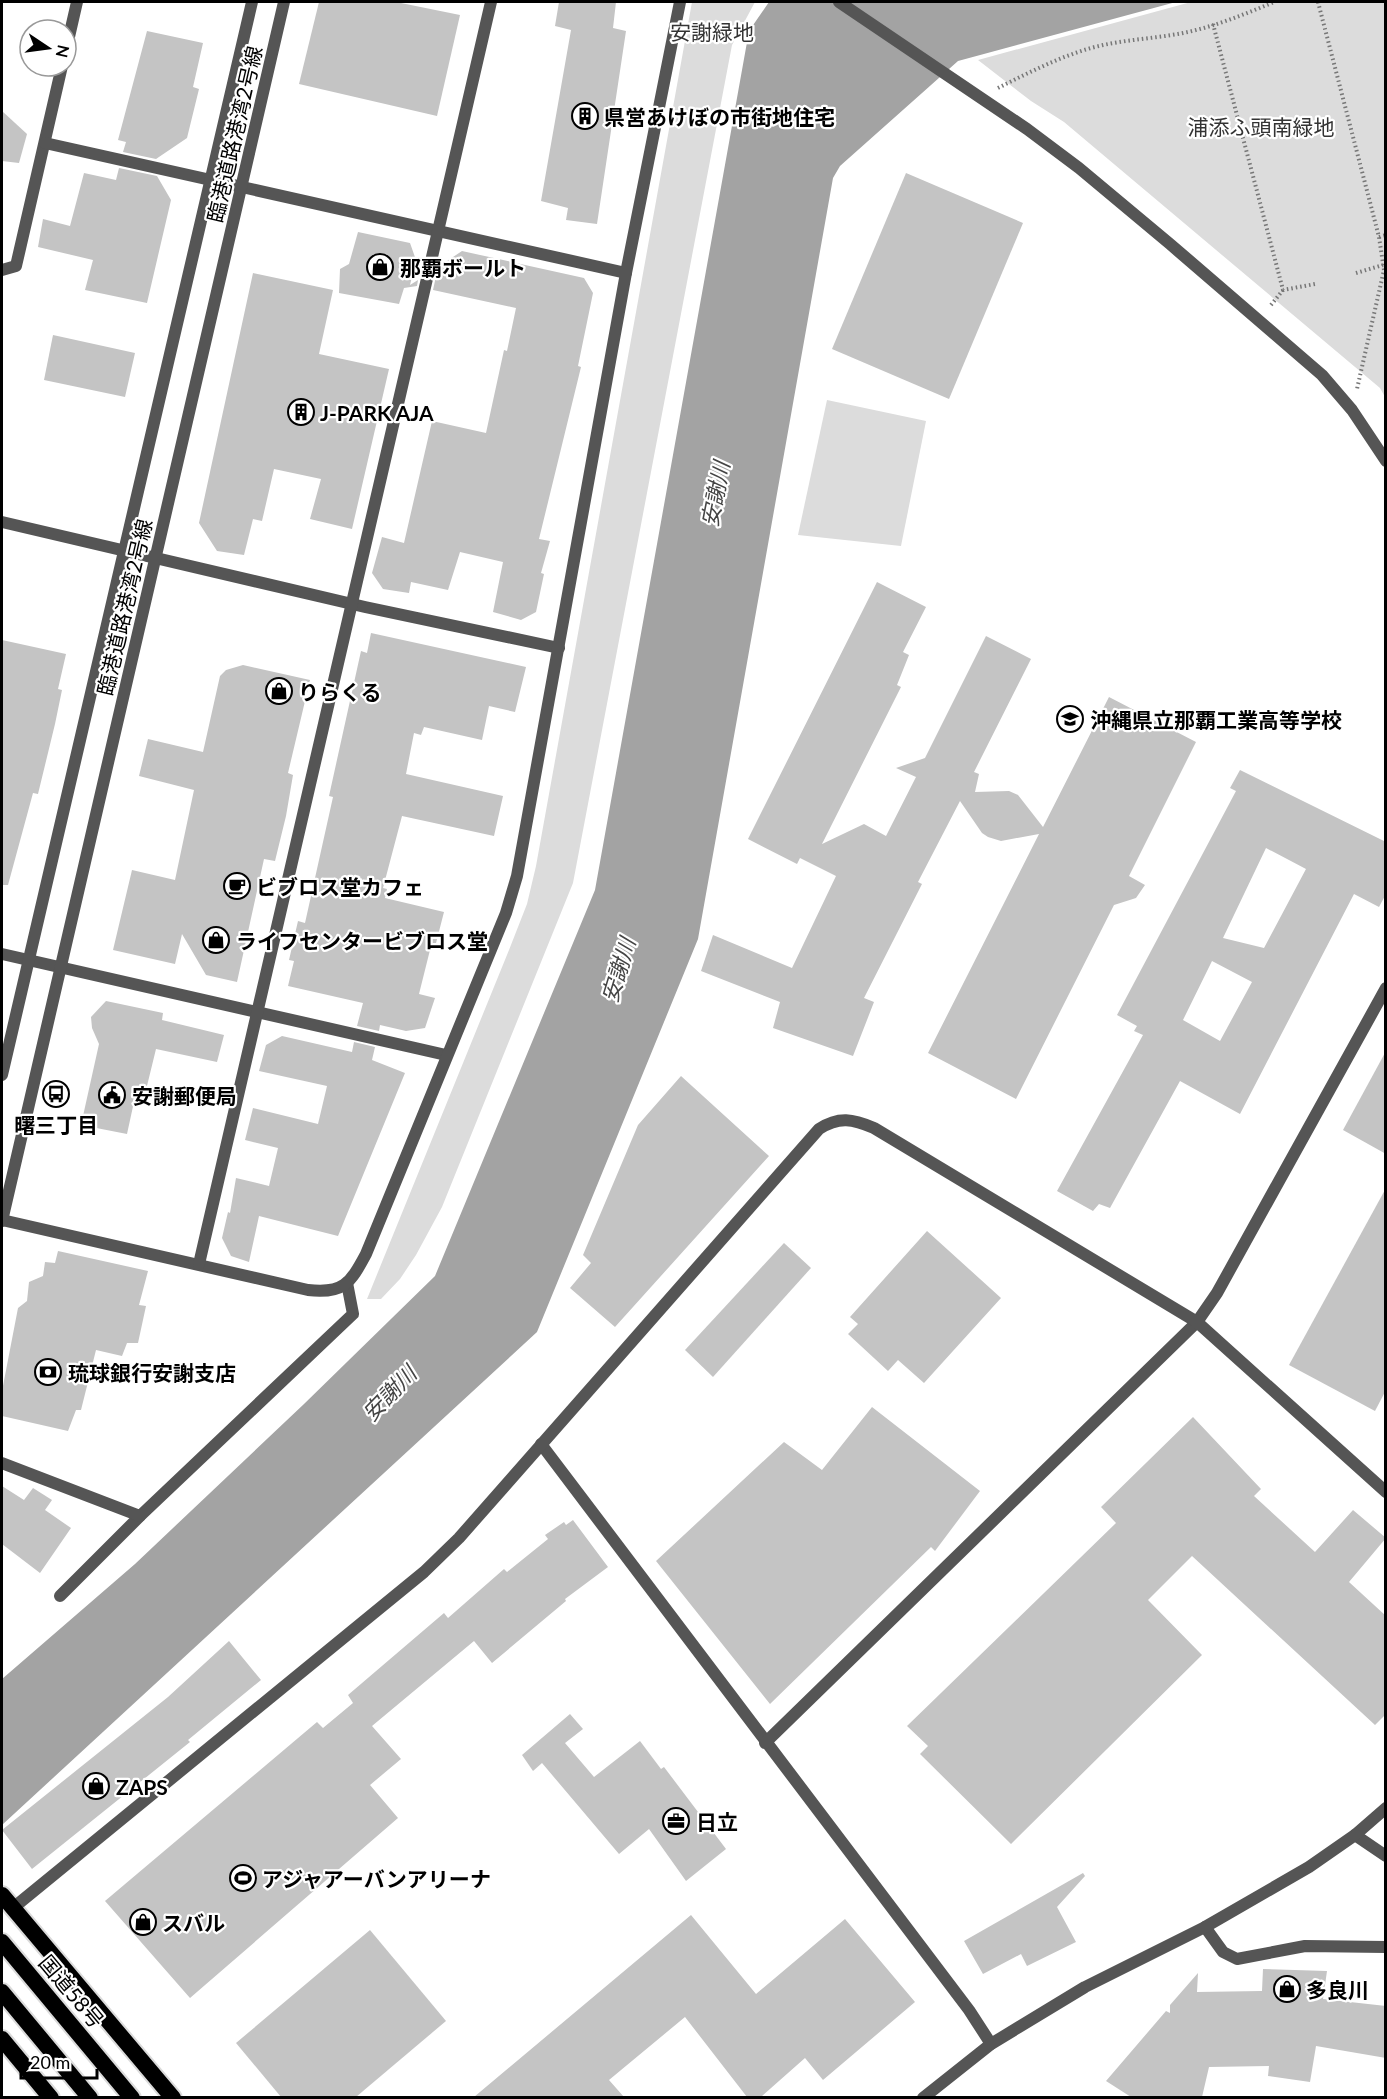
<svg xmlns="http://www.w3.org/2000/svg" width="1387" height="2099" font-family="Lato,'Noto Sans JP',sans-serif">
<style>
.green{fill:#dcdcdc}
.water{fill:#a3a3a3}
.building{fill:#c4c4c4;fill-rule:evenodd}
.lines{fill:none;stroke-linecap:round;stroke-linejoin:round}
.trunk-casing{stroke:#dbdbdb;stroke-width:20}
.path{stroke:#777;stroke-width:4;stroke-dasharray:1.5 3;stroke-linecap:butt}
.service{stroke:#555;stroke-width:12}
.minor{stroke:#555;stroke-width:12}
.tertiary{stroke:#555;stroke-width:12}
.trunk{stroke:#000;stroke-width:16}
.labels{text-anchor:middle;dominant-baseline:central;stroke-width:4.5;stroke-linejoin:round;paint-order:stroke}
.park-label{font-size:21px;fill:#333;stroke:#fff}
.poi-label{font-size:21px;font-weight:bold;fill:#000;stroke:#fff;text-anchor:start}
.street-label{font-size:21px;fill:#000;stroke:#fff}
.water-label{font-size:22px;font-style:italic;fill:#444;stroke:#fff}
</style>
<rect width="100%" height="100%" fill="#fff"/>
<!-- green -->
<g class="green">
<polygon points="692,2 755,2 732,45 573,883 442,1207 416,1255 400,1279 381,1299 367,1299 509,950 527,904 536,866"/>
<polygon points="1191,2 1385,2 1385,397 1380,388 1064,122 1031,101 978,60"/>
<polygon points="827,400 926,421 901,546 798,535"/>
</g>
<!-- water -->
<polygon class="water" points="769,2 1176,2 958,61 840,166 833,178 698,939 537,1332 2,1825 2,1679 135,1564 304,1404 435,1276 595,890 749,31"/>
<!-- building -->
<g class="building">
<polygon points="319,2 396,2 460,15 437,116 299,84"/>
<polygon points="559,2 616,2 613,28 626,31 597,224 566,220 568,208 541,201 571,30 555,26"/>
<polygon points="147,31 203,43 193,87 199,89 187,138 156,159 123,152 126,142 118,140"/>
<polygon points="2,111 27,134 19,163 2,161"/>
<polygon points="119,168 157,176 171,200 147,303 85,290 93,260 38,247 43,219 70,226 84,173 116,180"/>
<polygon points="906,173 1023,223 949,399 832,349"/>
<polygon points="358,232 410,243 416,260 410,285 418,280 417,286 404,288 399,304 339,293 340,269 349,264"/>
<polygon points="462,251 584,278 593,293 578,366 581,367 539,539 550,541 541,573 544,574 536,612 521,620 493,612 503,562 460,552 448,590 411,582 409,593 383,589 372,573 382,537 404,543 432,421 486,433 504,350 507,351 516,308 433,290 438,267"/>
<polygon points="253,273 333,290 319,354 389,369 352,529 310,519 321,479 274,469 262,521 253,519 244,555 217,551 199,523"/>
<polygon points="53,335 135,353 125,397 44,380"/>
<polygon points="877,582 926,607 903,652 909,655 897,685 901,687 822,844 864,824 886,836 916,777 896,768 925,758 986,636 1031,659 974,772 979,774 975,792 1009,791 1018,795 1043,827 1109,697 1196,742 1129,876 1145,885 1136,898 1114,905 1016,1099 928,1053 1039,834 1001,841 988,837 982,833 960,801 918,882 922,884 864,998 874,1002 853,1056 773,1028 780,1002 701,971 713,935 792,968 836,876 800,858 797,864 748,839"/>
<polygon points="371,633 526,667 515,712 489,706 482,740 424,727 421,735 414,733 406,774 503,796 494,836 402,816 383,888 387,889 385,898 444,912 435,947 431,946 419,994 435,998 425,1028 406,1031 380,1025 379,1031 357,1026 363,1003 288,986 294,961 289,960 298,921 305,923 333,797 329,796 361,651 367,653"/>
<polygon points="2,640 66,654 58,689 62,690 55,724 38,794 33,793 8,885 2,885"/>
<polygon points="243,665 310,680 288,773 293,775 286,816 275,861 264,859 237,982 206,975 182,934 175,964 113,950 132,870 175,880 194,790 139,776 148,739 203,752 220,676 226,670"/>
<path d="M1240,770L1386,842V894L1379,907L1354,894L1240,1114L1180,1081L1110,1208L1099,1204L1093,1211L1057,1191L1143,1035L1134,1031L1137,1026L1117,1015L1236,791L1230,788ZM1266,848L1306,869L1264,948L1223,938ZM1212,961L1252,982L1220,1041L1183,1020Z"/>
<polygon points="106,1001 163,1013 162,1020 224,1035 217,1062 156,1049 146,1090 137,1088 127,1134 81,1125 99,1044 92,1028 91,1017"/>
<polygon points="282,1036 352,1052 354,1042 375,1047 372,1060 405,1073 338,1236 259,1216 249,1262 231,1256 222,1238 228,1212 230,1213 236,1178 269,1186 278,1148 245,1140 253,1108 318,1124 327,1086 259,1071 266,1045"/>
<polygon points="1386,1051 1386,1154 1343,1130"/>
<polygon points="681,1076 769,1156 615,1327 570,1288 591,1263 583,1255 638,1125"/>
<polygon points="1386,1188 1386,1390 1375,1411 1289,1365"/>
<polygon points="927,1231 1001,1298 924,1383 898,1360 888,1371 848,1334 858,1324 850,1317"/>
<polygon points="784,1243 811,1268 713,1377 685,1350"/>
<polygon points="58,1251 148,1271 139,1305 146,1306 138,1343 127,1343 122,1356 96,1350 81,1410 76,1410 68,1431 2,1416 2,1391 18,1308 27,1301 29,1282 43,1276 45,1262 55,1263"/>
<polygon points="872,1407 980,1491 935,1551 931,1547 770,1704 656,1561 784,1442 822,1470"/>
<polygon points="1193,1417 1261,1489 1254,1496 1315,1552 1353,1510 1386,1538 1349,1582 1386,1616 1386,1714 1375,1725 1192,1556 1148,1600 1202,1655 1011,1844 920,1754 928,1746 907,1726 1116,1523 1101,1507"/>
<polygon points="2,1486 24,1500 33,1488 52,1500 45,1510 71,1528 40,1573 2,1544"/>
<polygon points="573,1520 608,1567 565,1599 566,1601 492,1663 474,1641 372,1726 401,1759 370,1785 398,1818 190,1998 105,1901 317,1722 323,1728 353,1703 348,1695 444,1613 448,1618 504,1569 507,1572 548,1539 545,1535 564,1522 566,1525"/>
<polygon points="229,1641 261,1680 188,1740 190,1742 32,1869 2,1830 168,1697"/>
<polygon points="570,1714 583,1729 565,1743 594,1777 640,1741 661,1769 664,1767 726,1849 686,1881 649,1829 619,1854 542,1763 533,1771 522,1755"/>
<polygon points="1083,1873 1085,1876 1057,1907 1076,1942 1027,1966 1021,1954 983,1974 964,1941"/>
<polygon points="691,1915 756,1994 845,1919 915,2002 823,2080 805,2058 761,2097 747,2097 685,2017 609,2080 624,2097 474,2097"/>
<polygon points="370,1930 446,2021 356,2097 281,2097 236,2043"/>
<polygon points="1263,1969 1327,1971 1323,1999 1386,2006 1386,2058 1316,2046 1310,2082 1268,2076 1269,2066 1209,2067 1202,2097 1131,2097 1106,2081 1166,2011 1170,2013 1170,2005 1198,1973 1197,1992 1262,1991"/>
</g>
<g class="lines">
<defs>
<g id="trunk">
<polyline points="2,1895 173,2098"/>
<polyline points="2,1942 132,2098"/>
<polyline points="2,1992 90,2098"/>
<polyline points="2,2039 51,2098"/>
</g>
</defs>
<!-- trunk casing -->
<use href="#trunk" class="trunk-casing"/>
<!-- path -->
<g class="path">
<polyline points="1318,2 1379,237 1384,270 1357,389"/>
<polyline points="1213,24 1283,290 1315,284"/>
<path d="M998,88C1028,73 1059,57 1091,48C1120,40 1149,39 1178,34C1211,28 1243,15 1274,2"/>
<polyline points="1379,237 1386,235"/>
<polyline points="1356,273 1383,265"/>
<polyline points="1271,305 1283,290"/>
</g>
<!-- service -->
<polyline class="service" points="60,1596 140,1516"/>
<!-- minor -->
<g class="minor">
<polyline points="66,50 77,2"/>
<polyline points="2,270 16,266 62,66"/>
<polyline points="541,1444 969,2010 991,2044"/>
<polyline points="2,1463 140,1516 353,1314 347,1283"/>
<polyline points="765,1743 1197,1322 1217,1293 1386,988"/>
<path d="M13,1908L424,1572L459,1538L819,1129C839,1116 853,1119 874,1128L1197,1322L1386,1492"/>
<polyline points="1205,1927 1223,1952 1237,1959 1305,1946 1386,1947"/>
</g>
<!-- tertiary -->
<g class="tertiary">
<polyline points="839,2 1027,129 1079,168 1170,244 1322,375 1352,410 1386,461"/>
<polyline points="45,143 626,273"/>
<polyline points="2,522 365,607 559,648"/>
<polyline points="2,954 446,1055"/>
<polyline points="2,1075 252,2"/>
<path d="M2,1220L308,1290C343,1294 350,1284 366,1254L506,913L517,876L626,273L680,2"/>
<polyline points="2,1221 284,2"/>
<polyline points="199,1264 491,2"/>
<polyline points="1355,1835 1386,1856"/>
<polyline points="923,2098 991,2044 1085,1987 1205,1927 1309,1867 1355,1835 1386,1808"/>
</g>
<!-- trunk -->
<use href="#trunk" class="trunk"/>
</g>
<!-- icons -->
<defs>
<symbol id="building-ring" viewBox="-11 -11 22 22"><circle r="9.5" fill="#fff" stroke="#000" stroke-width="1.5"/><path d="M-4-6H4V6H1V3H-1V6H-4ZM-2.5-4.3h1.7v1.8h-1.7ZM.8-4.3h1.7v1.8H.8ZM-2.5-1h1.7V.8h-1.7ZM.8-1h1.7V.8H.8Z" fill="#000"/></symbol>
<symbol id="shop-ring" viewBox="-11 -11 22 22"><circle r="9.5" fill="#fff" stroke="#000" stroke-width="1.5"/><path d="M-5-2.5h2.3a2.7 3.5 0 0 1 5.4 0H5L5.5 6h-11ZM-1.5-2.5h3a1.5 2.3 0 0 0-3 0Z" fill="#000"/></symbol>
<symbol id="school-ring" viewBox="-11 -11 22 22"><circle r="9.5" fill="#fff" stroke="#000" stroke-width="1.5"/><path d="M0-5L7-2L0 1L-7-2ZM-4 1L0 2.5L4 1V4Q0 6-4 4Z" fill="#000"/></symbol>
<symbol id="cafe-ring" viewBox="-11 -11 22 22"><circle r="9.5" fill="#fff" stroke="#000" stroke-width="1.5"/><path d="M-5.5-4.5H6V0H3Q3 3.5 0 3.5H-2.5Q-5.5 3.5-5.5 0ZM3-3.2v2h1.7v-2ZM-6 4.5H4V6H-6Z" fill="#000"/></symbol>
<symbol id="bus-ring" viewBox="-11 -11 22 22"><circle r="9.5" fill="#fff" stroke="#000" stroke-width="1.5"/><path d="M-5-6H5V4H4V6H2V4H-2V6H-4V4H-5ZM-3.5-4V0h7V-4ZM-3.5 1.2v1.5H-2V1.2ZM2 1.2v1.5H3.5V1.2Z" fill="#000"/></symbol>
<symbol id="civic-ring" viewBox="-11 -11 22 22"><circle r="9.5" fill="#fff" stroke="#000" stroke-width="1.5"/><path d="M-.6-6.5H3V-4.5H.6V-3L4-1V1h2V6H-6V1h2V-1L-.6-3ZM-1.2 2.5V6h2.4V2.5Z" fill="#000"/></symbol>
<symbol id="bank-ring" viewBox="-11 -11 22 22"><circle r="9.5" fill="#fff" stroke="#000" stroke-width="1.5"/><path d="M-6-4H6V4H-6ZM0-2.3a2.3 2.3 0 1 0 0 4.6a2.3 2.3 0 1 0 0-4.6Z" fill="#000"/></symbol>
<symbol id="office-ring" viewBox="-11 -11 22 22"><circle r="9.5" fill="#fff" stroke="#000" stroke-width="1.5"/><path d="M-6-3h4V-5.5h4V-3h4V5H-6ZM-1-4.5V-3h2v-1.5ZM-6 0V1H6V0Z" fill="#000"/></symbol>
<symbol id="stadium-ring" viewBox="-11 -11 22 22"><circle r="9.5" fill="#fff" stroke="#000" stroke-width="1.5"/><path d="M0-5a6.5 5 0 1 0 0 10a6.5 5 0 1 0 0-10ZM-3.5-1.8h7v3.6h-7Z" fill="#000"/></symbol>
</defs>
<g fill-rule="evenodd">
<use href="#building-ring" x="570" y="101" width="30" height="30"/>
<use href="#shop-ring" x="365" y="252" width="30" height="30"/>
<use href="#building-ring" x="286" y="397" width="30" height="30"/>
<use href="#shop-ring" x="264" y="676" width="30" height="30"/>
<use href="#school-ring" x="1055" y="704" width="30" height="30"/>
<use href="#cafe-ring" x="222" y="871" width="30" height="30"/>
<use href="#shop-ring" x="201" y="925" width="30" height="30"/>
<use href="#bus-ring" x="41" y="1079" width="30" height="30"/>
<use href="#civic-ring" x="97" y="1080" width="30" height="30"/>
<use href="#bank-ring" x="33" y="1357" width="30" height="30"/>
<use href="#shop-ring" x="81" y="1771" width="30" height="30"/>
<use href="#office-ring" x="661" y="1806" width="30" height="30"/>
<use href="#stadium-ring" x="228" y="1863" width="30" height="30"/>
<use href="#shop-ring" x="128" y="1907" width="30" height="30"/>
<use href="#shop-ring" x="1272" y="1974" width="30" height="30"/>
</g>
<g class="labels">
<!-- park labels -->
<g class="park-label">
<text x="712" y="31">安謝緑地</text>
<text x="1261" y="126">浦添ふ頭南緑地</text>
</g>
<!-- poi labels -->
<g class="poi-label">
<text x="604" y="116">県営あけぼの市街地住宅</text>
<text x="400" y="267">那覇ボールト</text>
<text x="320" y="412">J-PARK AJA</text>
<text x="298" y="691">りらくる</text>
<text x="1090" y="719">沖縄県立那覇工業高等学校</text>
<text x="256" y="886">ビブロス堂カフェ</text>
<text x="236" y="940">ライフセンタービブロス堂</text>
<text x="132" y="1095">安謝郵便局</text>
<text x="56" y="1124" text-anchor="middle">曙三丁目</text>
<text x="68" y="1372">琉球銀行安謝支店</text>
<text x="116" y="1786">ZAPS</text>
<text x="696" y="1821">日立</text>
<text x="262" y="1878">アジャアーバンアリーナ</text>
<text x="162" y="1922">スバル</text>
<text x="1306" y="1989">多良川</text>
</g>
<!-- street labels -->
<g class="street-label">
<text transform="translate(234 134) rotate(-77)">臨港道路港湾2号線</text>
<text transform="translate(124 607) rotate(-77)">臨港道路港湾2号線</text>
<text transform="translate(72 1991) rotate(50)">国道58号</text>
</g>
<!-- water labels -->
<g class="water-label">
<text transform="translate(715 494) rotate(-79)">安謝川</text>
<text transform="translate(618 970) rotate(-73)">安謝川</text>
<text transform="translate(389 1393) rotate(-46)">安謝川</text>
</g>
</g>
<!-- border -->
<rect width="1387" height="2099" fill="none" stroke="#000000" stroke-width="6"/>
<!-- north arrow -->
<g transform="translate(48 48) rotate(103)"><circle r="28" fill="#ffffff" stroke="#999999" stroke-width="1.5"/>
<path d="M0-4.5L10 22L0 15L-10 22Z" fill="#000000"/>
<text y="-9" font-size="16" font-weight="bold" text-anchor="middle" fill="#000000">N</text>
</g>
<!-- scale -->
<path d="M21 2069v9h76v-9" fill="none" stroke="#000000" stroke-width="3"/>
<text x="30" y="2069" font-size="18" fill="#000000" stroke="#ffffff" stroke-width="4.5" paint-order="stroke">20 m</text>
</svg>
